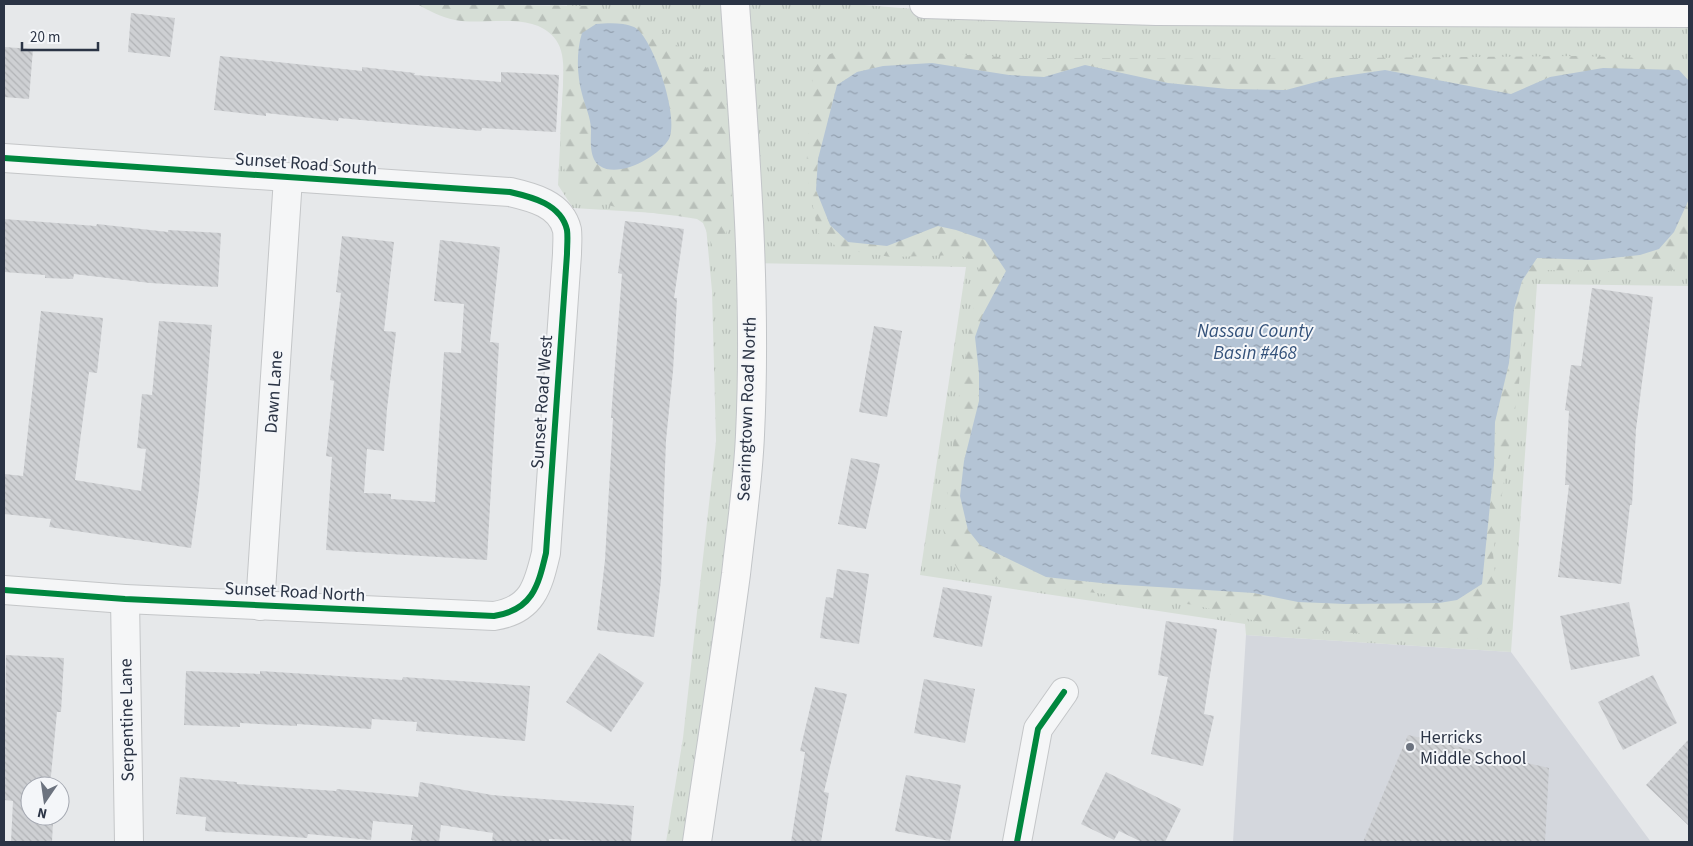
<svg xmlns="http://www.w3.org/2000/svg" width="1693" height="846" font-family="'Source Sans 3',sans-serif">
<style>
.built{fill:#d4d7dd}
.grass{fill:url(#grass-tufts)}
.forest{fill:url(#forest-firs)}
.water{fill:url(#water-ripples)}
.building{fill:url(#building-back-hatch)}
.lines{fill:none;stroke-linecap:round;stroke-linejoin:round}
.minor-casing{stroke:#c4c6c8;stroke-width:30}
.major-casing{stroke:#c2c5c8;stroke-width:30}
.minor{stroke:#f5f6f7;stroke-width:28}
.major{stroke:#f8f8f8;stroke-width:28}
.cycleway-casing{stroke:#f4f6f9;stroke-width:9}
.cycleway{stroke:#00873e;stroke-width:6}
.poi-dot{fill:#6c737f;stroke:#f4f6f9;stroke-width:2}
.labels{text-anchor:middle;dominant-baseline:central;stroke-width:4;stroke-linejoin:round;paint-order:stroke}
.street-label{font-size:18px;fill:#2b3445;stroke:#f4f6f9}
.poi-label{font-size:18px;fill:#2b3445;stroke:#f4f6f9;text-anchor:start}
.water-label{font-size:19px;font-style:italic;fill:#34527a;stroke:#f4f6f9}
</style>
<defs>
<pattern id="grass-tufts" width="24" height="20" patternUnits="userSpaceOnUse" patternTransform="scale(1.25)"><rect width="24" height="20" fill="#d6ded6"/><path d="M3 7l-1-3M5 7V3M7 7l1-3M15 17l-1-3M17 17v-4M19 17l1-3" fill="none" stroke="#b8bfb9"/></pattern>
<pattern id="forest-firs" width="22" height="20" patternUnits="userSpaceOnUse" patternTransform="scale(1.25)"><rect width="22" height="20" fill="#d6ded6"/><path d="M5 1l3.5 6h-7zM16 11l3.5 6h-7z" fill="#b8bfb9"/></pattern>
<pattern id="water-ripples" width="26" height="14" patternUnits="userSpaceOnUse" patternTransform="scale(1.25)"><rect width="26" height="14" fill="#b4c4d5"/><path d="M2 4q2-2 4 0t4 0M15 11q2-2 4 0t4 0" fill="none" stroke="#93a0af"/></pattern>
<pattern id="building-back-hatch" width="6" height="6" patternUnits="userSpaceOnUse" patternTransform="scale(1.25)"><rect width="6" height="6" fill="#ced0d3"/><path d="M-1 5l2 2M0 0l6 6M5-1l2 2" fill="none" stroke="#b1b3b6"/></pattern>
</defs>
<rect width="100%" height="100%" fill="#e6e8ea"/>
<!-- built -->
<polygon class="built" points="1246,635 1511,652 1651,842 1233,842"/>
<!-- grass -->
<polygon class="grass" points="546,4 852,4 962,13 1689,26 1689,286 1537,284 1511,652 1246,635 1245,624 920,575 966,267 751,263 752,364 700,842 666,842 683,738 716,441 712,291 705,216 573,208 558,185 567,5 553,6"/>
<!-- forest -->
<g class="forest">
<path d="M417,4L589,6L651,21L685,53L706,67L727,105L733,134L735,163L730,219L725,238L717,257L703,223L697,219C668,213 587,211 571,185C556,161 561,120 563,92C563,76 566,54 556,40C535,10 485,26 455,20C441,17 429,11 417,4Z"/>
<polygon points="845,48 1018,58 1250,59 1578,56 1645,58 1689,63 1689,81 1679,70 1550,77 1511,94 1385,70 1331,78 1286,90 1228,89 1168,83 1085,65 1044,77 1009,75 932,63 883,66 857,72 837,85 818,159 816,190 830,225 916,234 938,226 956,230 985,240 1007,271 983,314 979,401 964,461 1046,577 1110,584 1254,593 1298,602 1406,604 1457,600 1482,583 1494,465 1495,422 1509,363 1514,309 1522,281 1537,258 1593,260 1640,255 1674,232 1689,199 1689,250 1681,268 1665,272 1541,270 1533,276 1525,299 1519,384 1493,553 1499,615 1490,637 1468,640 1306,630 1271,625 1195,605 1022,584 959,572 949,554 943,529 959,395 979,273 978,263 959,255 891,257 840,249 818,233 806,170 813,70 823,57"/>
</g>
<!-- water -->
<g class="water">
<path d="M596,24C607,23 623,22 634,27C653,36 680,119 669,139C659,156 619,179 600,166C589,159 591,141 591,130C591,118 585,106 582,94C577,75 576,52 582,33Z"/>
<polygon points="932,63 1009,75 1044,77 1085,65 1168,83 1228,89 1286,90 1331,78 1385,70 1511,94 1550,77 1603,68 1679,70 1689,81 1689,199 1674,232 1659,249 1640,255 1593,260 1537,258 1522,281 1514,309 1509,363 1495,422 1494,465 1482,584 1457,600 1439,603 1345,604 1298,602 1254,593 1110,584 1046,577 980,545 968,530 960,496 964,461 979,401 979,373 975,337 983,314 1006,271 985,240 956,230 938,226 887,246 848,242 830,225 816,190 818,159 837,85 857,72 883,66"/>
</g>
<!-- building -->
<g class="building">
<polygon points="131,13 175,18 170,57 128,52"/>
<polygon points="4,47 33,49 29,99 4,97"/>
<polygon points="220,56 362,71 362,67 415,73 414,75 501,82 501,72 559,75 556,132 482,128 481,131 339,118 338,121 266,113 266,116 214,110"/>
<polygon points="4,219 96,226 97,224 168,232 168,230 221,233 218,287 150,283 74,274 73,279 45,278 45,275 4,272"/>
<polygon points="625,221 684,229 674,298 677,298 673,371 666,440 661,580 654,637 597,630 605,560 613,418 611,418 622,274 618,273"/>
<polygon points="342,236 394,242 384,331 396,332 387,409 384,451 367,449 364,493 391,494 391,499 435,502 444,352 461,353 464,304 434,301 440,240 500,247 490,342 499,343 487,560 326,550 332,457 326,456 334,381 330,380 341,293 336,292"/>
<polygon points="1592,288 1653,297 1636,429 1632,505 1630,505 1621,584 1558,577 1569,485 1565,485 1569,411 1565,410 1571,365 1581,366"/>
<polygon points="41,311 103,318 97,373 89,372 75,480 141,491 146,449 137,448 142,394 152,395 159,321 212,325 199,489 191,548 49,527 51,519 4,514 4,474 23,476"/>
<polygon points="874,326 902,331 887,417 859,412"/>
<polygon points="851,458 880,464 866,529 838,524"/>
<polygon points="837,569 869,574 859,644 820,638 826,597 833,598"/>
<polygon points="943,587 992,596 982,647 933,637"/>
<polygon points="1629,602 1640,656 1571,670 1560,616"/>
<polygon points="1166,621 1217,629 1204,714 1214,716 1203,766 1151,754 1168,677 1158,675"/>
<polygon points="599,653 644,683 611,732 566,702"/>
<polygon points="6,655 64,658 61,712 57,712 50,786 30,786 30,816 47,816 46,822 53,822 52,842 11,842 13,801 4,800"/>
<polygon points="186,671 260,674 260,671 402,680 403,677 530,686 525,741 416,731 417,722 372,719 371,729 297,724 297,726 240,723 240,727 184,725"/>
<polygon points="1653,675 1677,723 1623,750 1598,702"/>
<polygon points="924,679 975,689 965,743 914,733"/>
<polygon points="815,687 847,694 824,792 829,793 821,842 791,842 805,752 800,751"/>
<polygon points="1408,735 1549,768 1545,842 1363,842"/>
<polygon points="1689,739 1689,826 1646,785"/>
<polygon points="1106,772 1181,809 1165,842 1142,842 1119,831 1114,840 1081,824"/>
<polygon points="906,775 961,785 950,841 895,831"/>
<polygon points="180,777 237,782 237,784 336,791 337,789 418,797 420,782 492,795 634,806 631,842 549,839 549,842 492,842 493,833 441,825 439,842 428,842 411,840 413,825 373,821 371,840 308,834 307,838 205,831 206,817 176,814"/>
</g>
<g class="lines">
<defs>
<g id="minor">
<path d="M4,158L510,192C532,197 561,204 567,230C568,237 567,246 567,254L546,553C538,587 532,610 494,616L125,599L4,590"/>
<polyline points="125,599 129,842"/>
<polyline points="260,606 288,178"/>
<polyline points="1017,842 1038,729 1064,692"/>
</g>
<g id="major">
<polyline points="924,4 1156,11 1689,13"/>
<path d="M697,842C710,753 724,664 736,574C741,528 748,482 750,435C757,291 745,147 735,4"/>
</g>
</defs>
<!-- minor casing -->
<use href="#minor" class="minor-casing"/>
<!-- major casing -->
<use href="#major" class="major-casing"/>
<!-- minor -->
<use href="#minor" class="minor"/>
<!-- major -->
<use href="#major" class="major"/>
<defs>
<g id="cycleway">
<path d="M4,158L510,192C532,197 561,204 567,230C568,237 567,246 567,254L546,553C538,587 532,610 494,616L125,599L4,590"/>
<polyline points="1017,842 1038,729 1064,692"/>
</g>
</defs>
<!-- cycleway casing -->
<use href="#cycleway" class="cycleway-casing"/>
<!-- cycleway -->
<use href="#cycleway" class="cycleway"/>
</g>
<!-- markers -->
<circle class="poi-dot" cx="1410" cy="747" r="5"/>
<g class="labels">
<!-- street labels -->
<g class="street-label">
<text transform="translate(306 164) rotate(4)">Sunset Road South</text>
<text transform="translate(274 392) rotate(-86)">Dawn Lane</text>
<text transform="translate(542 402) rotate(-86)">Sunset Road West</text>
<text transform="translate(747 409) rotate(-88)">Searingtown Road North</text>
<text transform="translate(295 592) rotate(3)">Sunset Road North</text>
<text transform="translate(127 720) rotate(-91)">Serpentine Lane</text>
</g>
<!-- poi labels -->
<g class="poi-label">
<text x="1420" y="737">Herricks<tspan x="1420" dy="21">Middle School</tspan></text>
</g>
<!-- water labels -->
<g class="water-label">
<text x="1255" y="331">Nassau County<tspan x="1255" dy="22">Basin #468</tspan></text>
</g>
</g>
<!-- border -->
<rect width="1693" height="846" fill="none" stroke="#2b3445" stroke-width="10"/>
<!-- north arrow -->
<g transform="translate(45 801) rotate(193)"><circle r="24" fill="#f4f6f9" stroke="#a4a8b1"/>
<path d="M0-4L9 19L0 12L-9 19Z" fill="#6c737f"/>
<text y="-8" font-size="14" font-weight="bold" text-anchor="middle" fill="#2b3445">N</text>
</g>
<!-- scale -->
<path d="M22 42v8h76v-8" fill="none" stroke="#2b3445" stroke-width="2.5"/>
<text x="30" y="42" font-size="15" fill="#2b3445" stroke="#f4f6f9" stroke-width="4" paint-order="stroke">20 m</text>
</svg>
